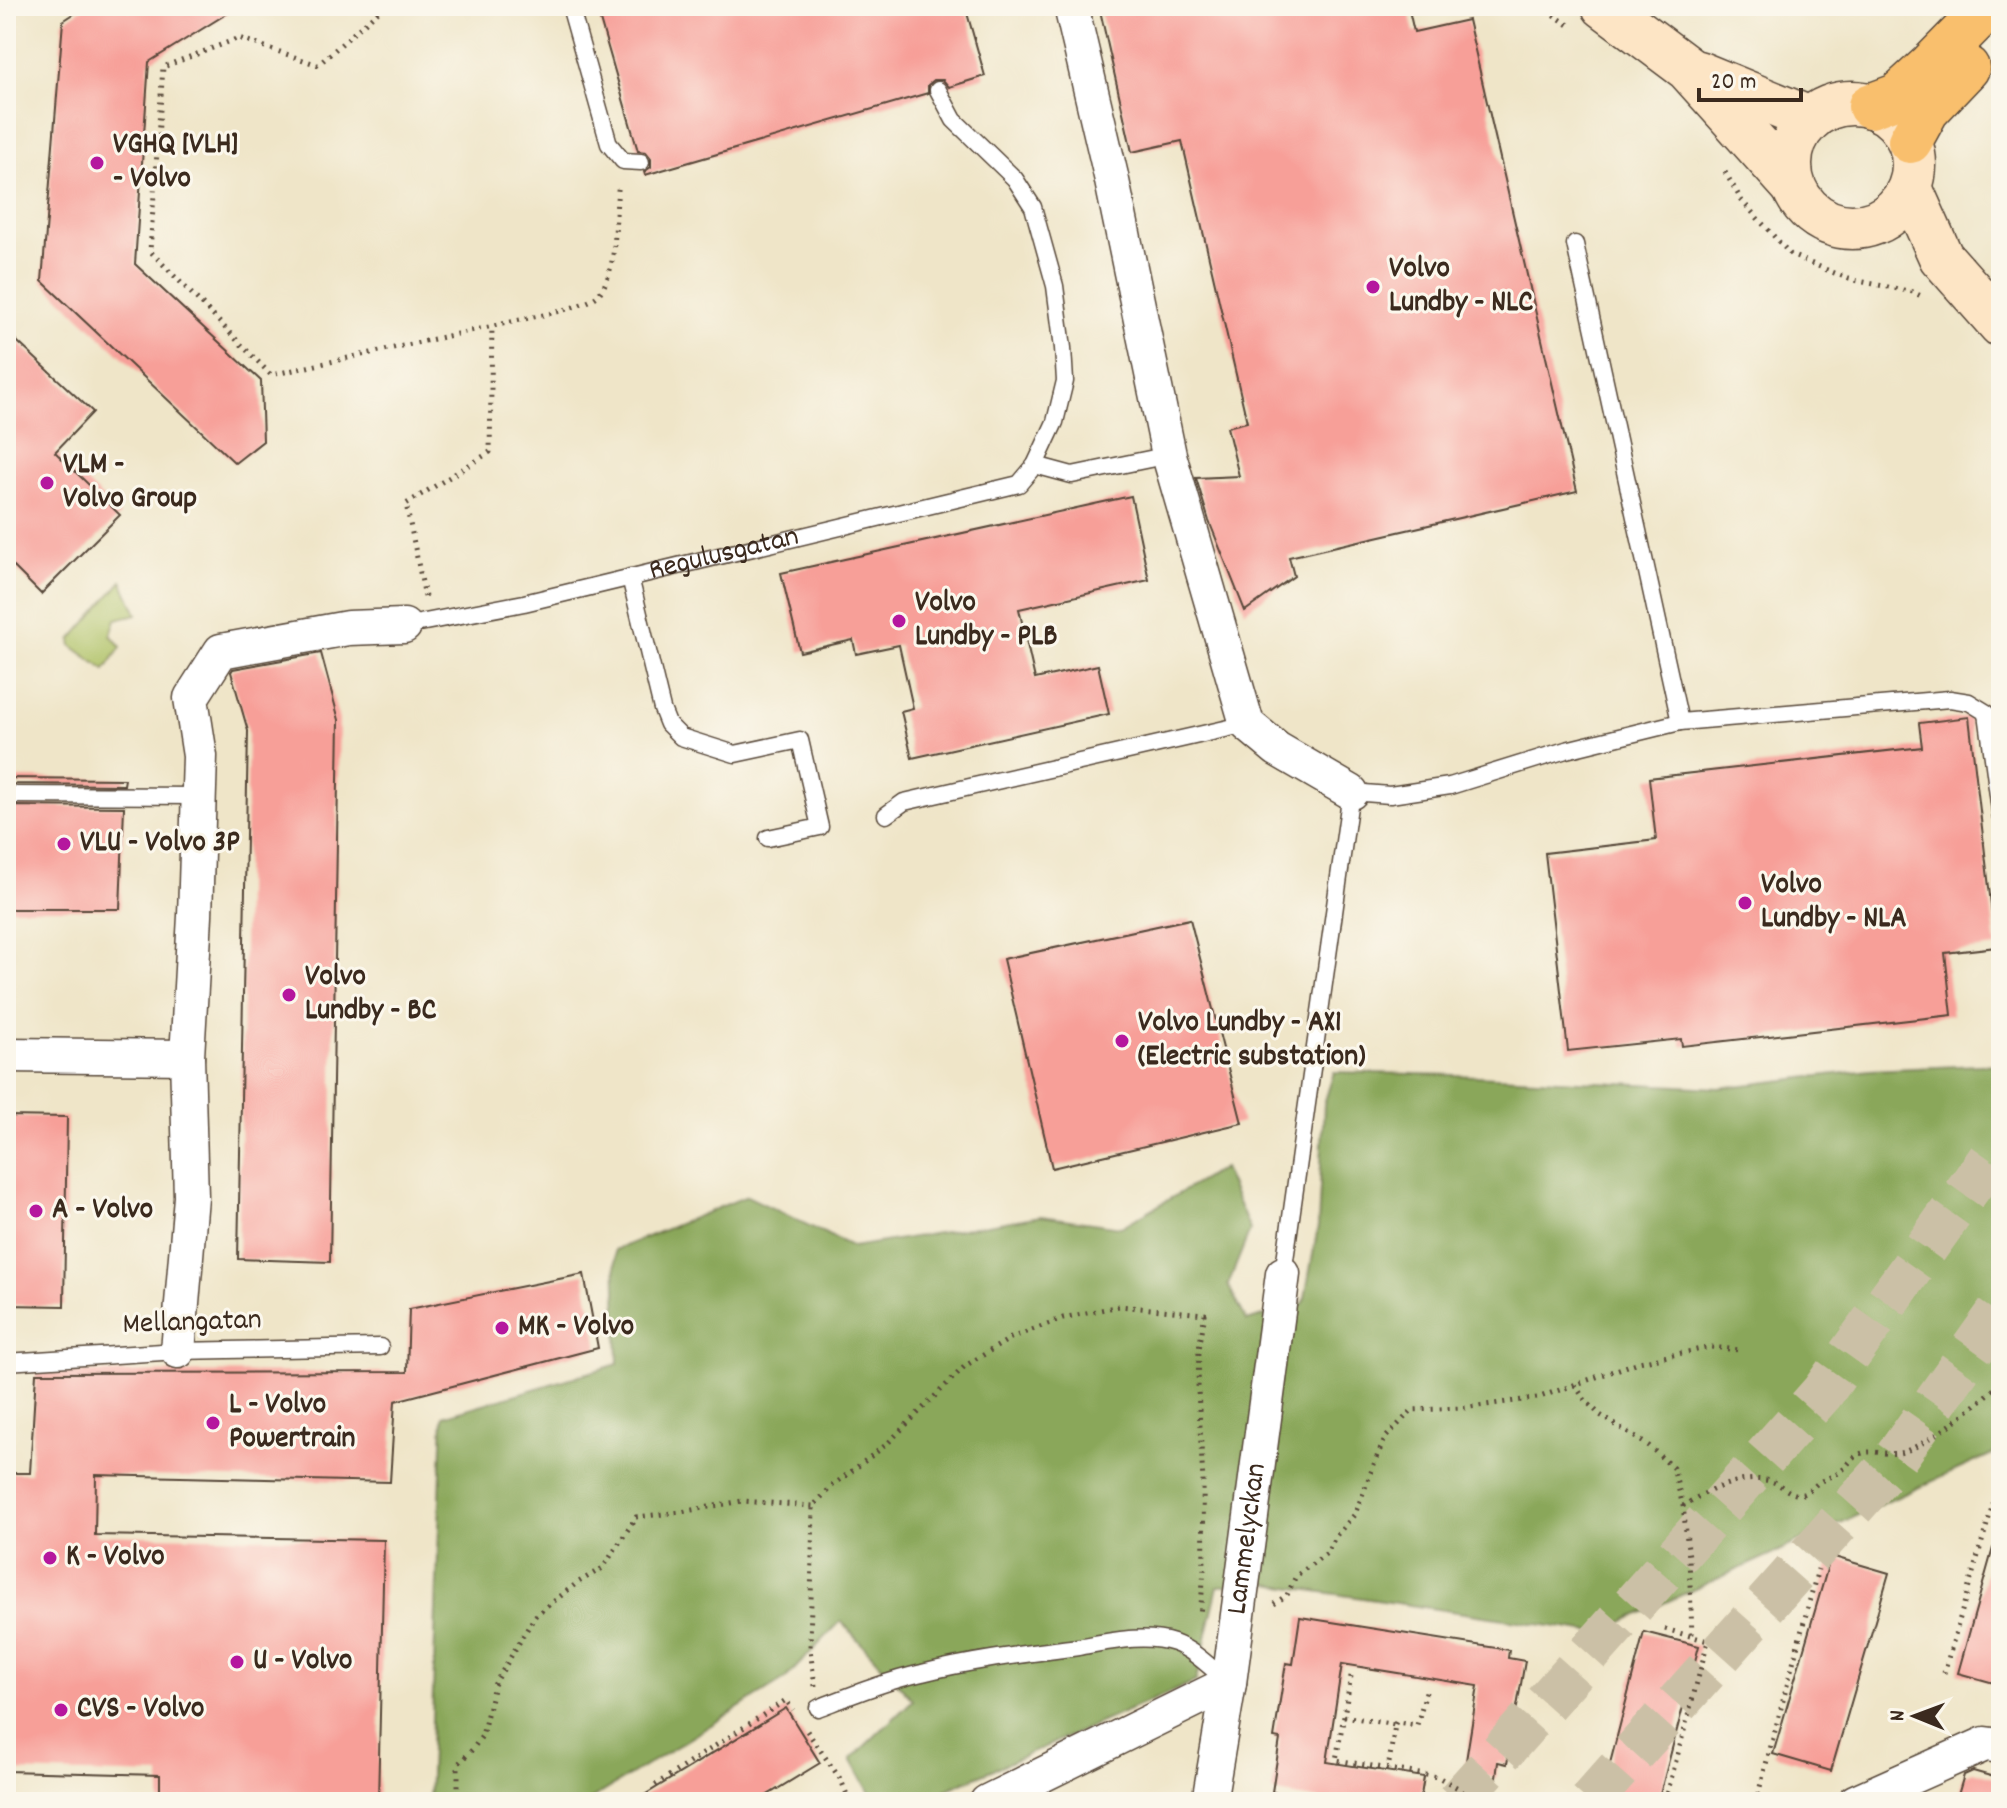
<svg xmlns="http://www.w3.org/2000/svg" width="2007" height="1808" font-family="Dekko,sans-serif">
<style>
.green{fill:#aec165;stroke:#747642;stroke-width:2}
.forest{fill:#8aa75a;stroke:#62683c;stroke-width:2}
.building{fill:#f79f98}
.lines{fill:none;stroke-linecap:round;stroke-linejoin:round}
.highway-tunnel{stroke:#cbc0a6;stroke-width:44;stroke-dasharray:44 22;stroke-linecap:butt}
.lane-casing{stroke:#564638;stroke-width:19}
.street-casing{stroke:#564638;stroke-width:37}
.secondary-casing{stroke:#564638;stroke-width:47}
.highway-casing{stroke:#564638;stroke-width:47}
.path{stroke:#564638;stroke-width:5;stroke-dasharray:2 6;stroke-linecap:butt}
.lane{stroke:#fff;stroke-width:16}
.street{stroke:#fff;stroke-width:34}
.secondary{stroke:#fde5c5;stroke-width:44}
.highway{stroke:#f9bf6d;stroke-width:44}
.poi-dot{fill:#b5179e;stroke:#fbf7ec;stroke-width:3}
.labels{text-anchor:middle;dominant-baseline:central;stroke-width:6;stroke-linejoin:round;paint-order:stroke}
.poi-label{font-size:30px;font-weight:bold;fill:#3b2a1e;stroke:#fbf7ec;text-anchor:start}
.street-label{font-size:30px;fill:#3b2a1e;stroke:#fbf7ec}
</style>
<rect width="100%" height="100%" fill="#fbf7ec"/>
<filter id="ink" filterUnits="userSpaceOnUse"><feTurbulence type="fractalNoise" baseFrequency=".0125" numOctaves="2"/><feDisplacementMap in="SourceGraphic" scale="16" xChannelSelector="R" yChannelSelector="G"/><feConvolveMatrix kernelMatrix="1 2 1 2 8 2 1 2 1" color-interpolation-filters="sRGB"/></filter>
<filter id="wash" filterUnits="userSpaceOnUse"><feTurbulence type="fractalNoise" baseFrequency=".006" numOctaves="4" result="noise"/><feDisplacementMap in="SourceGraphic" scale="32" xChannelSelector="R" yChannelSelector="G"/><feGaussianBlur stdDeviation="1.8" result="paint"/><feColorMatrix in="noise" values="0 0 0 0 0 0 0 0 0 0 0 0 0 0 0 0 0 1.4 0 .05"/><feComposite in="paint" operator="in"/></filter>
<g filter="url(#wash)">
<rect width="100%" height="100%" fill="#efe5c8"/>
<!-- green -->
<polygon class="green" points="122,581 137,614 116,619 111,635 121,647 105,670 72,646 71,640"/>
<!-- forest -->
<polygon class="forest" points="2001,1064 2001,1450 1598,1633 1268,1584 1218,1586 1196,1681 918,1802 875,1802 851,1759 913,1700 841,1621 785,1679 587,1802 429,1802 443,1416 618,1364 615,1250 747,1196 853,1247 1041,1216 1121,1227 1223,1168 1250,1230 1228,1285 1247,1321 1304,1303 1318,1227 1324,1104 1334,1072 1454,1075 1719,1088 1870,1070"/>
<g id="blocks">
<!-- building -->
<g class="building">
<polygon points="86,6 239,6 149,62 135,264 261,381 263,441 235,463 42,281 63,21"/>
<polygon points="596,6 965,6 985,76 949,87 943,80 934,80 928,85 928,93 645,175 644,172 651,167 651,158 646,152 638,151"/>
<polygon points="1099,6 1408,6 1414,32 1468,20 1577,491 1289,557 1294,576 1245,611 1209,521 1196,478 1239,476 1227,427 1247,422 1182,141 1132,152"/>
<polygon points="6,331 93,412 55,452 120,515 41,594 6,559"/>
<polygon points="1131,496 1149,580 1019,609 1035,679 1098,665 1109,714 912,758 901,711 913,708 899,645 856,654 853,640 800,652 781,573"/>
<polygon points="321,653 339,720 330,1262 238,1259 248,731 231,672 233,669"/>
<polygon points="1969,717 1996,947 1945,953 1952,1015 1682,1046 1681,1039 1568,1051 1545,853 1656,840 1649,778 1922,747 1919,723"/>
<polygon points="6,778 125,779 124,785 6,784"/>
<polygon points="6,806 124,807 120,909 6,909"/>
<polygon points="1190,919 1242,1123 1052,1168 1003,959"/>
<polygon points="6,1116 67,1117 64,1306 6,1305"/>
<polygon points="584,1274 598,1348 395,1401 390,1482 96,1475 95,1535 384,1540 378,1802 160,1802 160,1775 6,1771 6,1473 30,1473 36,1373 407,1372 409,1309"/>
<polygon points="1993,1548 2001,1549 2001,1685 1958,1673"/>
<polygon points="1831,1556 1889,1573 1831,1771 1773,1754"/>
<polygon points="1300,1617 1509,1650 1508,1658 1525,1661 1507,1764 1498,1762 1496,1778 1464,1773 1478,1686 1342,1664 1327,1762 1424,1777 1420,1802 1329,1802 1272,1792 1280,1739 1274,1738 1286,1663 1293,1664"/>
<polygon points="1644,1632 1699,1646 1658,1802 1600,1802"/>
<polygon points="786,1708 820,1763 756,1802 633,1802"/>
<polygon points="1973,1771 2001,1779 2001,1802 1956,1802 1964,1775"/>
</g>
</g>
</g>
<g filter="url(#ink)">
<use href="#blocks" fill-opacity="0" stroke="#564638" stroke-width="2"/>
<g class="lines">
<!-- highway-tunnel -->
<g class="highway-tunnel">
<polyline points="1457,1802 1822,1393 2001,1143"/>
<polyline points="1589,1802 1892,1463 2001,1309"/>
</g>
<defs>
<g id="lane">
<polyline points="570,6 609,144 623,161 641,162"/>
<polyline points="1575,244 1680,722"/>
<polyline points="1035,465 1072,475 1169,455"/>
<polyline points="630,577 662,709 668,724 681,737 735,754 800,740 820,827 768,838"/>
<path id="s1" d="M404,626L524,603L1019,484L1035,465L1055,422L1065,381L1063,348L1055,286L1033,207L1015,179L954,120L938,90"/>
<polyline points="6,795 199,796"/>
<polyline points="886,815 904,802 1247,724"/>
<polyline points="1283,1274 1351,792 1390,795 1450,786 1566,750 1680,722 1950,699 1969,702 1987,713 2001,818"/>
<polyline points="6,1362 178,1351 380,1347"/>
<path d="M818,1708C852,1695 886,1681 922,1673C973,1660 1025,1654 1078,1647C1108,1642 1144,1633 1174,1643C1194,1650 1212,1669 1228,1682"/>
</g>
<g id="street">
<polyline points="1071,6 1111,176 1169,455 1247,724 1277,749 1351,792"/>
<polyline points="6,1055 187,1057"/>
<polyline points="178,1351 191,1197 187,1057 195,916 200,756 191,698 221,651 348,628 404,626"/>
<polyline points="987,1802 1229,1683"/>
<path id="s2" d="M1209,1802L1229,1683L1283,1274"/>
<polyline points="1855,1802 1985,1744 2001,1746"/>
</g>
<g id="secondary">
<polyline points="1604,6 1688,69 1793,186"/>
<polyline points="1698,73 1810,119"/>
<circle cx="1852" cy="165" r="62"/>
<polyline points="1910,188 1941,257 2001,325"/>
</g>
<g id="highway">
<polyline points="1870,106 1897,96 1931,65 1989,6"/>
<polyline points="1910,141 1927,110 1967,68"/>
</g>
</defs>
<!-- lane casing -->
<use href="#lane" class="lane-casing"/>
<!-- street casing -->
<use href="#street" class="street-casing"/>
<!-- secondary casing -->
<use href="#secondary" class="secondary-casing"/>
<!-- highway casing -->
<use href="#highway" class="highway-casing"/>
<!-- path -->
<g class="path">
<path d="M384,6L318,65L239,38L163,67L150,251L271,375L561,311C572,307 589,303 597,296C620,272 613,214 619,184"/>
<polyline points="1540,6 1569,25"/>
<polyline points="1725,172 1742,201 1791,255 1849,279 1913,292 1923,297"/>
<polyline points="425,597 406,504 490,452 492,326"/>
<polyline points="1575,1385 1585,1400 1600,1415 1649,1446 1673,1468 1683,1506 1689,1557 1692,1636"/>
<path d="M1683,1506C1706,1491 1741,1474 1770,1481C1781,1483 1790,1497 1803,1494C1809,1492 1813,1487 1818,1483C1825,1478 1833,1477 1840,1472C1847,1467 1850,1459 1858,1455C1871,1447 1889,1458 1906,1451C1938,1438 1975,1406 2001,1383"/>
<polyline points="1274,1604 1287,1595 1296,1576 1327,1553 1335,1537 1355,1514 1378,1454 1386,1437 1412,1410 1463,1408 1537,1398 1639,1362 1711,1347 1739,1350"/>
<polyline points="1665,1629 1708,1641 1665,1802"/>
<polyline points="1944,1673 1999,1483"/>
<polyline points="1351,1676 1336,1760 1438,1777 1458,1788 1474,1802"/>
<polyline points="815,1686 810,1649 813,1506 832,1486 887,1444 965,1366 1011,1338 1063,1318 1119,1306 1205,1314 1199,1349 1198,1389 1203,1482 1204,1570 1200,1616"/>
<polyline points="1344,1716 1395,1725 1388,1769"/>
<polyline points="1395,1724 1396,1722 1417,1725 1427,1688"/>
<polyline points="807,1731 841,1780 850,1802"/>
<polyline points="655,1785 786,1700 793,1710"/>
<polyline points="455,1802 458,1788 458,1764 472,1750 482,1736 494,1685 535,1616 577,1583 603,1568 636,1517 681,1512 742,1501 813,1506"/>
<polyline points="1152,1802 1177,1791"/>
<polyline points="1756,1802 1818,1569"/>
</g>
<!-- lane -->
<use href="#lane" class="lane"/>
<!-- street -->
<use href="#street" class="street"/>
<!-- secondary -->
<use href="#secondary" class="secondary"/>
<!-- highway -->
<use href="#highway" class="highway"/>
</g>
</g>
<!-- markers -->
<g class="poi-dot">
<circle cx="97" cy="163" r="8"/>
<circle cx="1373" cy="287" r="8"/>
<circle cx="47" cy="483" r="8"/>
<circle cx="899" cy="621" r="8"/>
<circle cx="64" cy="844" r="8"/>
<circle cx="1745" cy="903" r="8"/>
<circle cx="289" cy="995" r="8"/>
<circle cx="1122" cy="1041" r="8"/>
<circle cx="36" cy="1211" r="8"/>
<circle cx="502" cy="1328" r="8"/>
<circle cx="213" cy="1423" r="8"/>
<circle cx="50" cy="1558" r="8"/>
<circle cx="237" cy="1662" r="8"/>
<circle cx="61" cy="1710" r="8"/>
</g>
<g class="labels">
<!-- poi labels -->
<g class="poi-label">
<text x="113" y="146">VGHQ [VLH]<tspan x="113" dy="34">- Volvo</tspan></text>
<text x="1389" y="270">Volvo<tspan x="1389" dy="34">Lundby - NLC</tspan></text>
<text x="63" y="466">VLM -<tspan x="63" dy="34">Volvo Group</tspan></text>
<text x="915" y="604">Volvo<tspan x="915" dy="34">Lundby - PLB</tspan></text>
<text x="80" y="844">VLU - Volvo 3P</text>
<text x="1761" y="886">Volvo<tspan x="1761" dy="34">Lundby - NLA</tspan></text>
<text x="305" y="978">Volvo<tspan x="305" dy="34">Lundby - BC</tspan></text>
<text x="1138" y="1024">Volvo Lundby - AX1<tspan x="1138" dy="34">(Electric substation)</tspan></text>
<text x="52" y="1211">A - Volvo</text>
<text x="518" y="1328">MK - Volvo</text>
<text x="229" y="1406">L - Volvo<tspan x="229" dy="34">Powertrain</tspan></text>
<text x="66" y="1558">K - Volvo</text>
<text x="253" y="1662">U - Volvo</text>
<text x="77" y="1710">CVS - Volvo</text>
</g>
<!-- street labels -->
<g class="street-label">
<text stroke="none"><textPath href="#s1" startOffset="328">Regulusgatan</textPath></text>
<text transform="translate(192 1324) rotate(-2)">Mellangatan</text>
<text stroke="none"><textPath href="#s2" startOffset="266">Lammelyckan</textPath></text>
</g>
</g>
<!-- margin -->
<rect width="2007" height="1808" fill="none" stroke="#fbf7ec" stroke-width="32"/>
<!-- north arrow -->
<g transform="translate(1915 1716) rotate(271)" stroke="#fbf7ec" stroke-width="6" paint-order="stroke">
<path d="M0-6L14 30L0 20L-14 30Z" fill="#3b2a1e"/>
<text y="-12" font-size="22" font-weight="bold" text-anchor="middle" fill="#3b2a1e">N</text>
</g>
<!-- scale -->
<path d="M1699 88v12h102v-12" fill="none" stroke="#3b2a1e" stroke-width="4"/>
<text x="1711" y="88" font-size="24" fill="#3b2a1e" stroke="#fbf7ec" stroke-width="6" paint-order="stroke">20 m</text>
</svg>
